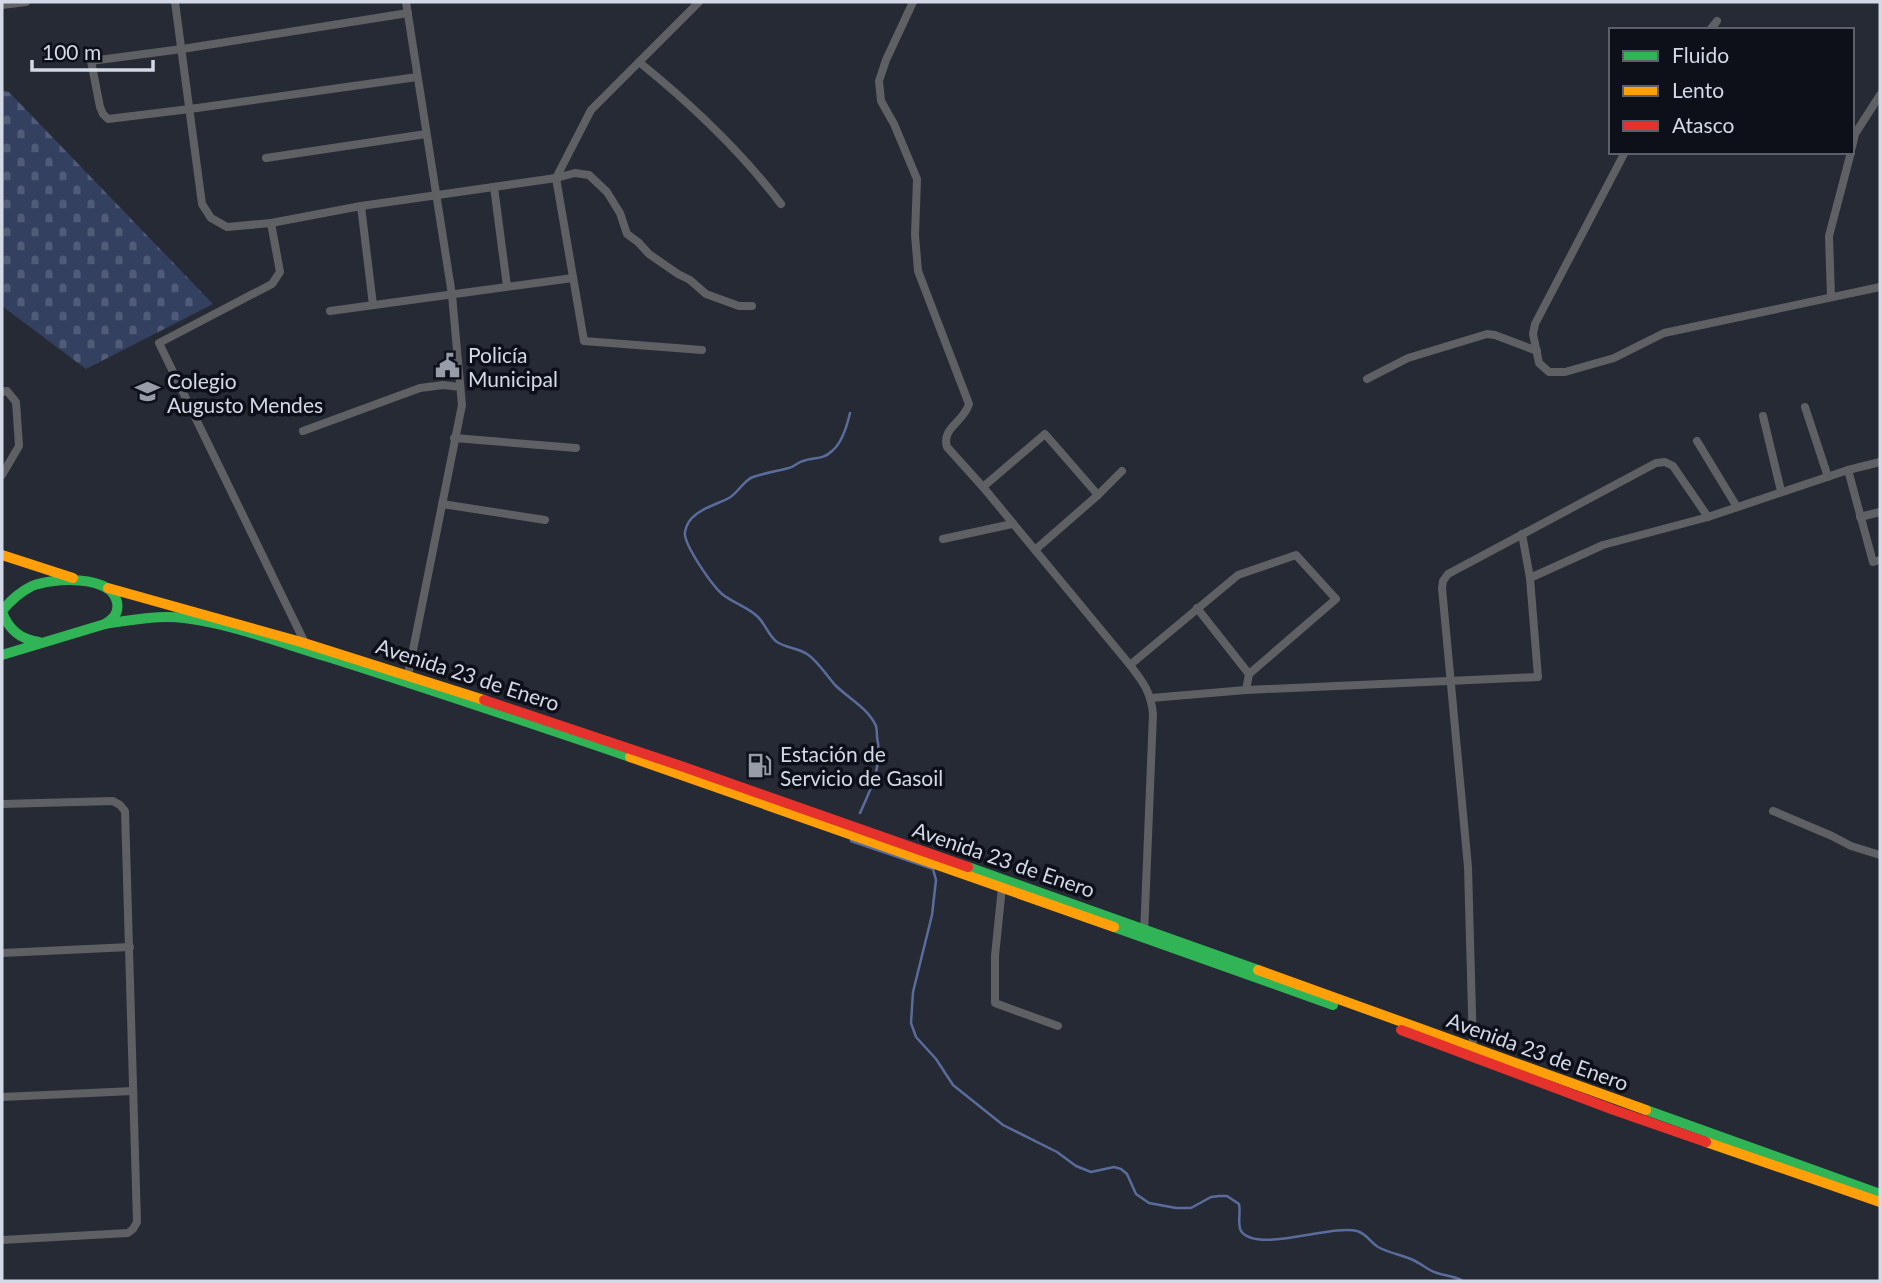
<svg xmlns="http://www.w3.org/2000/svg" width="1882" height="1283" font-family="Lato,sans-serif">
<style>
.cemetery{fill:url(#cemetery-stones)}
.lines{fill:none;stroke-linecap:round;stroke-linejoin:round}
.stream{stroke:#5a6c9b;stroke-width:2.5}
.street{stroke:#5e6064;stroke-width:8}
.fast{stroke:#30b455;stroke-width:10}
.slow{stroke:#ff9f0a;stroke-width:10}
.jam{stroke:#e5322d;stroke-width:10}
.labels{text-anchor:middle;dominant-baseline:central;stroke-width:7;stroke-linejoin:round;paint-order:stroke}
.poi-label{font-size:21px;fill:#d3d9e6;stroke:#0d1019;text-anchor:start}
.street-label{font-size:21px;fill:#d3d9e6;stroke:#0d1019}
</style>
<defs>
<pattern id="cemetery-stones" width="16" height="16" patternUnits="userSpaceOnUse" patternTransform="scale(1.75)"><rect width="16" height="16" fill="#334060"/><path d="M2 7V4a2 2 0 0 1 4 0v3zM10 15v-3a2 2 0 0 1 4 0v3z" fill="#505b77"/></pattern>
</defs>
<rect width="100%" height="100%" fill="#252a34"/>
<!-- cemetery -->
<polygon class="cemetery" points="2,91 9,92 213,304 86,369 2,306"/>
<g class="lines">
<!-- stream -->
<g class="stream">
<path d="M850,413C847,426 842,443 832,451C823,460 814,457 803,461C798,462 794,467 789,468C777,471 765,473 753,477C744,480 738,493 729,498C714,506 688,511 685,532C683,544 712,585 722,594C733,603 748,607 758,617C766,625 768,635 777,642C786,648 798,648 807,654C818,661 826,675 835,685C848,698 868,708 876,726C877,730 877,733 877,737C883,764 871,789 860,813"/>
<path d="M851,840V841L933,869L936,880L932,915L913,992L911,1023L916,1037L936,1059L953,1085L1003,1125L1057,1152L1076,1166L1091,1172L1114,1167L1121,1169L1127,1174L1136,1194L1149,1203L1176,1208H1191L1211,1197L1219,1196H1227L1239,1204C1241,1213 1237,1224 1241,1231C1257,1254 1332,1224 1357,1231C1367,1234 1370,1242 1378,1247C1389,1253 1402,1255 1413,1260C1422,1264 1429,1271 1437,1273C1446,1276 1455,1276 1463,1281"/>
</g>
<!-- street -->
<g class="street">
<polyline points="175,2 202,204 211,218 227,227 271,223 361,206 556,178 584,341 702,350"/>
<polyline points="406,2 452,295 462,405 408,675"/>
<polyline points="699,2 591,110 556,178 575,173 589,175 607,192 620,213 627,234 638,242 649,254 678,274 690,280 706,294 739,306 752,306"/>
<path d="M913,2L886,60L879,81L881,101L894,124L917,179L915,235L918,271L969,404C964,422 941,428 947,447L983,487L1130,665C1143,682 1151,692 1153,714L1144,935"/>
<polyline points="2,5 26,2"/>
<polyline points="408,13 182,49 91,61 100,107 103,114 108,119 190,109 417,77"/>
<polyline points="1710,30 1717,21"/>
<path d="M639,62C691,104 740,150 781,204"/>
<polyline points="1852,147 1855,134 1880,95"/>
<polyline points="1625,152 1535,324 1533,334 1539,363 1549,372 1565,372 1614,358 1664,333 1880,287"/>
<polyline points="266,158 426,134"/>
<polyline points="494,187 507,286"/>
<polyline points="361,206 373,305"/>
<polyline points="271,223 280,272 272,284 159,343 304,641"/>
<polyline points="1831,297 1829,236 1851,152"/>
<polyline points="330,311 573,278"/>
<polyline points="1367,379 1408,358 1487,334 1495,335 1537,351"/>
<polyline points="2,392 7,391 16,402 19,446 2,475"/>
<polyline points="1805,407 1828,477"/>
<polyline points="1763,416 1781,491"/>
<polyline points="303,431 420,388 443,385 460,387"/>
<polyline points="454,438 576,448"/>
<polyline points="1697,441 1737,507"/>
<polyline points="1848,470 1873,562 1880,560"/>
<polyline points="983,487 1045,434 1098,495"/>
<polyline points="442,504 545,520"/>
<polyline points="1860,517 1880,512"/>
<polyline points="943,539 1012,524"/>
<polyline points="1035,550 1098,495 1122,471"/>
<polyline points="1530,578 1603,545 1708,517 1848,470 1880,462"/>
<polyline points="1197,608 1249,674"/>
<polyline points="1130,665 1238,575 1296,555 1336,599 1249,674 1246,690"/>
<polyline points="1151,698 1246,690 1538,677 1530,578 1522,534"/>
<polyline points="2,804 113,801 120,805 125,811 137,1222 133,1229 128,1233 2,1240"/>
<polyline points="1773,811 1832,836 1851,846 1880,855"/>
<polyline points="1002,887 995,956 995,1003 1058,1026"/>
<polyline points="2,953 130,947"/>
<polyline points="1473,1049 1468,867 1442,588 1443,581 1448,574 1656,463 1665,462 1673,466 1708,517"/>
<polyline points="2,1097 133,1091"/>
</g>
<!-- fast -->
<g class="fast">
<path d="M2,611C10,601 20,592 32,586C51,578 111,574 117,602C119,613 114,618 105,624L2,655"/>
<path d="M2,612C9,630 20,639 39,642"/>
<path d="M105,624C131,620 157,615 184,618C233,624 281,643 328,657C429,689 530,723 630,757"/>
<polyline points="968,867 1258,970"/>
<polyline points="1114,927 1333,1005"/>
<polyline points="1646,1110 1880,1194"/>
</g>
<!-- slow -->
<g class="slow">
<polyline points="2,555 73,578"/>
<polyline points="108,588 301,642 484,700"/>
<polyline points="630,757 1114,927"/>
<polyline points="1258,970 1646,1110"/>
<polyline points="1706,1142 1880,1202"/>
</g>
<!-- jam -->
<g class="jam">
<polyline points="484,700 681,766 968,867"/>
<polyline points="1401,1030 1614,1110 1706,1142"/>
</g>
</g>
<!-- icons -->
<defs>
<symbol id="civic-bare" viewBox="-9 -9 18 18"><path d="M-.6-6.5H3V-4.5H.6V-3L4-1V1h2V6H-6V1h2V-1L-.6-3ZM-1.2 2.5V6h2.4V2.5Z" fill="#969ca8" stroke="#0d1019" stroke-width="2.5" paint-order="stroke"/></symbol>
<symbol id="school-bare" viewBox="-9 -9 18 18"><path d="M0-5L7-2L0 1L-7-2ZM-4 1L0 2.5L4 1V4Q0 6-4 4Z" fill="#969ca8" stroke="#0d1019" stroke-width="2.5" paint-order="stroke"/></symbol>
<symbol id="fuel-bare" viewBox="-9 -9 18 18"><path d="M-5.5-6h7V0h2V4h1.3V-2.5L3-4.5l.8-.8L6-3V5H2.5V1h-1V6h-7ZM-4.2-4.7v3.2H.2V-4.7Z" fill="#969ca8" stroke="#0d1019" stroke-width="2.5" paint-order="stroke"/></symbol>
</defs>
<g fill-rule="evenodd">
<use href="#civic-bare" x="430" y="348" width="35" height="35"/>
<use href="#school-bare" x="130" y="374" width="35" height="35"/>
<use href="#fuel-bare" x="742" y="748" width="35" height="35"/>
</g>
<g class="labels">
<!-- poi labels -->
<g class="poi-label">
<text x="468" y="354">Policía<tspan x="468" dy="24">Municipal</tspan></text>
<text x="167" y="380">Colegio<tspan x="167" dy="24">Augusto Mendes</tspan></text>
<text x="780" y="753">Estación de<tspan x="780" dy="24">Servicio de Gasoil</tspan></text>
</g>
<!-- street labels -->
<g class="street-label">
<text transform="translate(468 674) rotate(18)">Avenida 23 de Enero</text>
<text transform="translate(1004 859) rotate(19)">Avenida 23 de Enero</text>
<text transform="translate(1538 1051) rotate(20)">Avenida 23 de Enero</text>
</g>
</g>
<!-- border -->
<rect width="1882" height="1283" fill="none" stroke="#d3d9e6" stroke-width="7"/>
<!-- legend -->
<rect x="1609" y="28" width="245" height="126" fill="#0d1019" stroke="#5c606b" stroke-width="2"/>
<rect x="1623" y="51" width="35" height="10" fill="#30b455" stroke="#5c606b" stroke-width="2"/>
<text x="1672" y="63" font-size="21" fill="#d3d9e6">Fluido</text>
<rect x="1623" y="86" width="35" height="10" fill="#ff9f0a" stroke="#5c606b" stroke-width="2"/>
<text x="1672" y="98" font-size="21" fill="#d3d9e6">Lento</text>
<rect x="1623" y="121" width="35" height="10" fill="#e5322d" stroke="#5c606b" stroke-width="2"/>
<text x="1672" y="133" font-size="21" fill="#d3d9e6">Atasco</text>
<!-- scale -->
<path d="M32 60v10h121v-10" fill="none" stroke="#d3d9e6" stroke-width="3.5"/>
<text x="42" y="60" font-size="21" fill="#d3d9e6" stroke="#0d1019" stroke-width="5" paint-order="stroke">100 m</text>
</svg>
